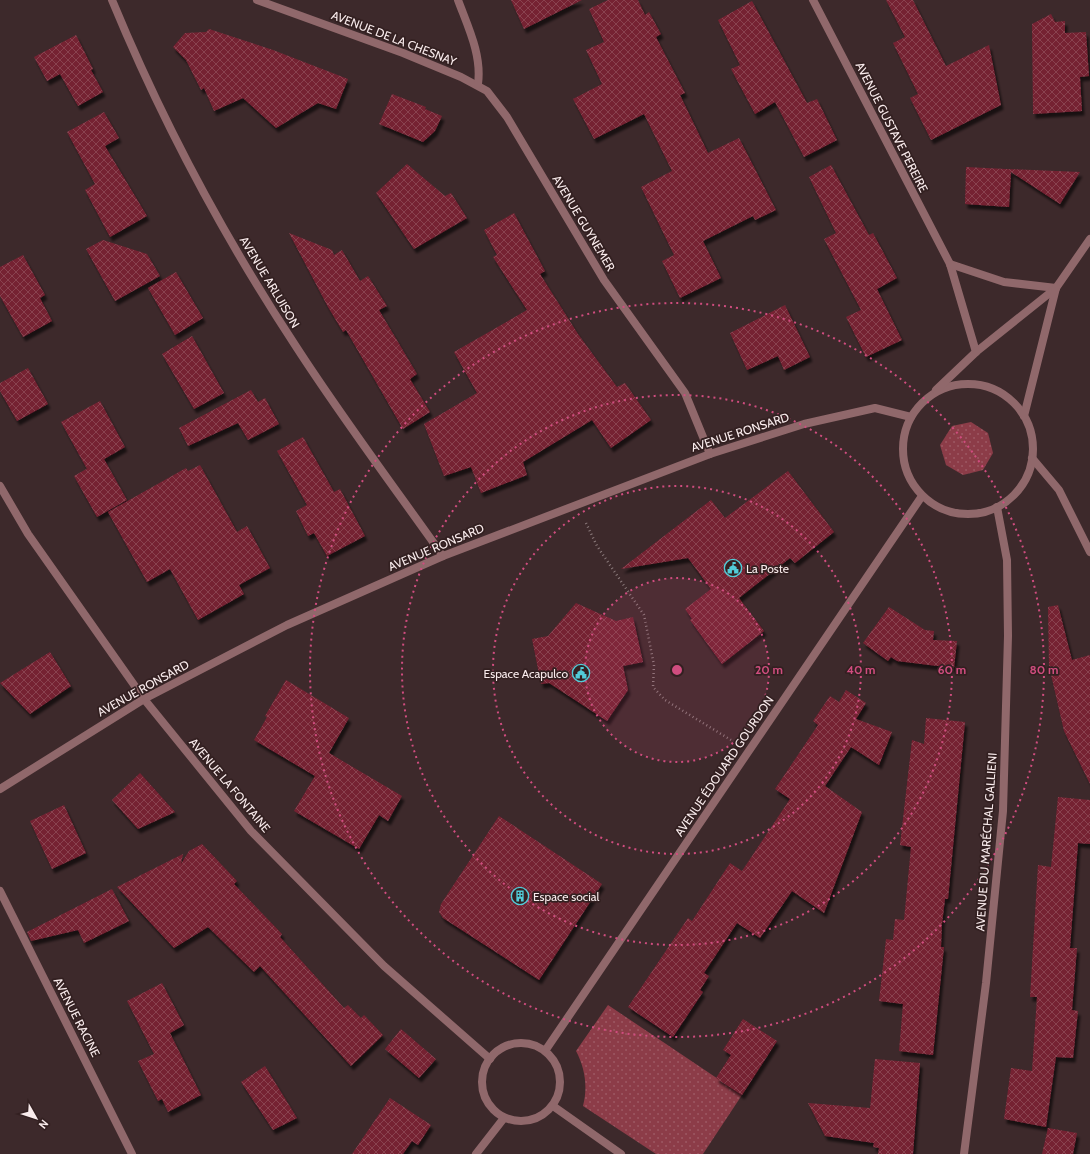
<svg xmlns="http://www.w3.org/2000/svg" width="1090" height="1154" font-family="Cabin,sans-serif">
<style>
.grass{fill:url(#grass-dots)}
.building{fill:url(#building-cross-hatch);filter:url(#shadow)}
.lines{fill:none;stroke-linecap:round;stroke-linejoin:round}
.path{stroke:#8b7a7b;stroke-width:2.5;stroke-dasharray:1 3;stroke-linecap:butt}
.minor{stroke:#90686b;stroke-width:8}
.ring{fill:none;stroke:#d04d7f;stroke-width:2;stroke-dasharray:2 4}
.labels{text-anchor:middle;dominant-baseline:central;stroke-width:3.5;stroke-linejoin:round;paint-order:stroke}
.street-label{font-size:12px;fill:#f9ebec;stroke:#332021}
.poi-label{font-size:12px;fill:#f9ebec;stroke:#332021;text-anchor:start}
.centre{fill:#d04d7f;stroke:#332021;stroke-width:2}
.ring-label{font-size:12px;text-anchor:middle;font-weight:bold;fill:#d04d7f;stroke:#332021;stroke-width:3.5;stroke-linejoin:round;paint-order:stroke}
</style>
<defs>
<pattern id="grass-dots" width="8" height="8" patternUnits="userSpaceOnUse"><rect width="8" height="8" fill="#8c3c48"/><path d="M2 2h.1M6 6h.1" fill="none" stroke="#9d5863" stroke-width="1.8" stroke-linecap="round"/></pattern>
<pattern id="building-cross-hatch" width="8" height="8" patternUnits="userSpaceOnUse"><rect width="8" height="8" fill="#752232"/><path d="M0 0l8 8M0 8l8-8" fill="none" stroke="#894250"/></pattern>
<filter id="shadow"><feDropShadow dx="2.5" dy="4.5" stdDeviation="1" flood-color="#0009"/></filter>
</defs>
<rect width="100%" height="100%" fill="#3d292b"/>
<!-- grass -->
<g class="grass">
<polygon points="971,422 988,433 993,453 983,470 963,475 946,465 940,445 952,426"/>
<path d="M608,1005L742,1095L703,1154H656L583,1106C588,1087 585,1068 576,1051Z"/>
</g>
<!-- building -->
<g class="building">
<polygon points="511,0 582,0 524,29"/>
<polygon points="608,0 638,0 645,15 649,12 661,34 656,37 685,93 680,95 708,153 739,138 776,210 755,220 753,216 703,241 721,278 680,298 662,261 674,255 641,187 672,171 644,114 594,139 573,99 602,84 586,50 604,42 589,9"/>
<polygon points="886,0 913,0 946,66 989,45 1001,105 931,140 910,98 918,94 893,43 905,37"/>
<polygon points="752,1 807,103 817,99 837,140 804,157 775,102 755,114 731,69 740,65 718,20"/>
<polygon points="1051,14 1055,22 1065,21 1065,33 1086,32 1089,76 1080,77 1082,111 1033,114 1032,24"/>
<polygon points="209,29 273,50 348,79 336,109 318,103 276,128 243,98 214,111 204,88 201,90 186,60 173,47 185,33 206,32"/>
<polygon points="76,35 93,69 91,70 103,92 78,106 60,74 47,81 34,57"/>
<polygon points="392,94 426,107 425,109 442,116 435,131 423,142 379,124"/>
<polygon points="104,112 119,138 105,146 147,216 110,237 85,190 95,184 67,132"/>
<polygon points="407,164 445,196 451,193 467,218 414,249 376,193"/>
<polygon points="831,165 869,235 873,233 897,278 877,289 902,340 866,357 846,317 861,310 824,239 836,233 809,177"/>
<polygon points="966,167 1006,169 1080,172 1060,204 1011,172 1009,207 965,204"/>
<polygon points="514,213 545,271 540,274 578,334 617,387 625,383 651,420 611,448 592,420 523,462 527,475 481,493 471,467 444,476 424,424 477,393 454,352 527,310 493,257 497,255 484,230"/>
<polygon points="289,233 332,250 334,255 342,250 360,281 368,276 387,306 379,310 417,374 410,379 430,412 403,429 346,330 343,332 328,307"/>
<polygon points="103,240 147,254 160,276 115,301 86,249"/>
<polygon points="23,255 45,295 40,298 52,321 23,337 0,296 0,267"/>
<polygon points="176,272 203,318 175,335 148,288"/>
<polygon points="785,305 810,357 784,370 778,356 747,370 730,333"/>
<polygon points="192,336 224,393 194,409 162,354"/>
<polygon points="28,368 48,404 17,421 0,391 0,383"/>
<polygon points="251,390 258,402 265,398 279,424 248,440 238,423 188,446 179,428"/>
<polygon points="100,401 125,447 87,469 61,422"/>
<polygon points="303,437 334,492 340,489 365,536 327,556 314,533 308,536 296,511 307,505 277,451"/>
<polygon points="104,459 127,500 97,517 74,476"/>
<polygon points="200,465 237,532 247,526 270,568 239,585 244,594 198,620 170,569 147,582 108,512 186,468 188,471"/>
<polygon points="788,471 834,532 795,563 790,558 739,598 764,631 722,664 690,620 692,619 685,609 711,589 688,558 621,569 711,500 725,518"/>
<polygon points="576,603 616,621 633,617 643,662 623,666 628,690 607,721 549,683 541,684 532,639 548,636"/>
<polygon points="1058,605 1072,660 1090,655 1090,784 1064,731 1049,666 1048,607"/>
<polygon points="889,607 925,630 934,631 933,640 957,641 954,668 897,661 891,657 888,661 863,643"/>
<polygon points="50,652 71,686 30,714 0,683"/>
<polygon points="286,680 349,718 329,753 402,796 388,821 379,815 359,849 294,811 315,776 254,740 267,717 265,716"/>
<polygon points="846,690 866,703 856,719 892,732 879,765 851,747 825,786 862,812 824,913 792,891 760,938 737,923 704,973 709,976 700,990 703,992 673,1037 628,1007 688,918 692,921 730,863 742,871 790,799 775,789 818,725 813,721 830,696 839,702"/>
<polygon points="926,718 965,722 948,899 945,899 942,924 941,947 944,947 933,1055 899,1051 903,1004 879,1001 886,939 893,940 895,919 904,920 911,847 900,845 912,740 924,744"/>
<polygon points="140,773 175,812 138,829 112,800"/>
<polygon points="1058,797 1090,800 1090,844 1078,843 1070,948 1077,948 1072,1010 1078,1011 1073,1058 1056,1057 1046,1127 1004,1119 1011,1068 1032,1071 1037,997 1030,997 1038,865 1051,867"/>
<polygon points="64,805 86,853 52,869 30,821"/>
<polygon points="499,816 602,884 539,980 443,918 439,912 441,904"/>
<polygon points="202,844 237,881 234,884 282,934 280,937 344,1008 348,1005 361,1018 364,1015 383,1035 351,1066 260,966 254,972 208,927 174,948 117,887 183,854 181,864 189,851"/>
<polygon points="112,889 129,921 84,943 78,930 31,941 27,932"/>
<polygon points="162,983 184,1025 170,1033 201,1095 168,1112 162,1099 158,1101 138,1061 154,1054 127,1001"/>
<polygon points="743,1019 777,1041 742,1095 716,1078 731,1055 723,1050"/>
<polygon points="401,1029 436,1059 419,1078 385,1049"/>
<polygon points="875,1059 920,1063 913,1154 878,1154 879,1148 873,1147 874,1143 825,1136 808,1103 870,1108"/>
<polygon points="265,1066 297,1118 273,1130 241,1082"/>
<polygon points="390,1098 431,1125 418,1145 412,1141 403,1154 352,1154"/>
<polygon points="1048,1128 1077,1133 1073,1154 1042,1154"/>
</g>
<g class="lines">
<!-- path -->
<polyline class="path" points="586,523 597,546 644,615 654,665 653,687 665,700 731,740"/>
<!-- minor -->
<g class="minor">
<path d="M112,0C162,121 225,239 297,348C343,419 394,487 443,556"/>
<polyline points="257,0 403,53 461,77 487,91 507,117 604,280 685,393 710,454"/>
<path d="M458,0C468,27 482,55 478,84"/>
<polyline points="813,0 950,264 976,352"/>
<polyline points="950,264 1004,282 1056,288"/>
<circle cx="968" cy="449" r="65"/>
<polyline points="936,390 976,352 1056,288 1090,239"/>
<polyline points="1024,416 1056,288"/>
<polyline points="1032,458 1059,490 1090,552"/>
<polyline points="0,486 28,534 144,699 251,831 384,966 490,1059"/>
<polyline points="0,789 144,699 287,625 443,556 710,454 804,424 875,408 911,417"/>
<polyline points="0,891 132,1154"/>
<circle cx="521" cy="1082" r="39"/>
<polyline points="545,1051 922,496"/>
<polyline points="553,1106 621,1154"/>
<polyline points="476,1154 504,1118"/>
<polyline points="964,1154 986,983 1003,811 1008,636 1007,560 997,507"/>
</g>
</g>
<!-- distance rings -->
<circle cx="677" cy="670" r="92" fill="#d04d7f" fill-opacity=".12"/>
<g class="ring">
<circle cx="677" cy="670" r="92"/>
<circle cx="677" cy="670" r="184"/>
<circle cx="677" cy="670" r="275"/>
<circle cx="677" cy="670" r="367"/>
</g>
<!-- icons -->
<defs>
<symbol id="civic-ring" viewBox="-11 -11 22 22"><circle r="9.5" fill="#332021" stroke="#52cbd8" stroke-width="1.5"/><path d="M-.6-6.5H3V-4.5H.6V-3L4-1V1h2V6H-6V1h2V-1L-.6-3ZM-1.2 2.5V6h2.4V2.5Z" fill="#52cbd8"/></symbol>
<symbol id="building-ring" viewBox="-11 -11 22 22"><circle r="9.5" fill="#332021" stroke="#52cbd8" stroke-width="1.5"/><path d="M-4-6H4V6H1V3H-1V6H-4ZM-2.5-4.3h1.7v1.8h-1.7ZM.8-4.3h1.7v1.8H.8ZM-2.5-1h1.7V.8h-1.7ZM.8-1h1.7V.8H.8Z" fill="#52cbd8"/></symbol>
</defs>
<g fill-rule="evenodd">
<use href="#civic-ring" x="723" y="558" width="20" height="20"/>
<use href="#civic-ring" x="571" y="663" width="20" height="20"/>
<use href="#building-ring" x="510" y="886" width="20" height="20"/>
</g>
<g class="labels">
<!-- street labels -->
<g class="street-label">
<text transform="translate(394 38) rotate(21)">AVENUE DE LA CHESNAY</text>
<text transform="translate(892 127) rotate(63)">AVENUE GUSTAVE PEREIRE</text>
<text transform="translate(584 223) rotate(59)">AVENUE GUYNEMER</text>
<text transform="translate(270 282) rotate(59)">AVENUE ARLUISON</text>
<text transform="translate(740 432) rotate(-18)">AVENUE RONSARD</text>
<text transform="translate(436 547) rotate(-23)">AVENUE RONSARD</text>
<text transform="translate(143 688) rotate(-29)">AVENUE RONSARD</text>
<text transform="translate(724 766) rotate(-56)">AVENUE ÉDOUARD GOURDON</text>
<text transform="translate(230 785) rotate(50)">AVENUE LA FONTAINE</text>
<text transform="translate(986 842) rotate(-86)">AVENUE DU MARÉCHAL GALLIENI</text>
<text transform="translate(77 1017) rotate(63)">AVENUE RACINE</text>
</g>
<!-- poi labels -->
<g class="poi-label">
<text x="746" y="568">La Poste</text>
<text x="568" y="673" text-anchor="end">Espace Acapulco</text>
<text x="533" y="896">Espace social</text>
</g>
</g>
<circle cx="677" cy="670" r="6" class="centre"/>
<g class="ring-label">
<text x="769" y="674">20 m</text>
<text x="861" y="674">40 m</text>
<text x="952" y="674">60 m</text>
<text x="1044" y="674">80 m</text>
</g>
<!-- north arrow -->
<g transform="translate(36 1118) rotate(129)" stroke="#332021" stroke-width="3" paint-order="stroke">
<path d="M0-3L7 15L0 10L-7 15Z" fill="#f9ebec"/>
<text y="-6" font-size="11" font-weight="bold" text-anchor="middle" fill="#f9ebec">N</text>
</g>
</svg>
